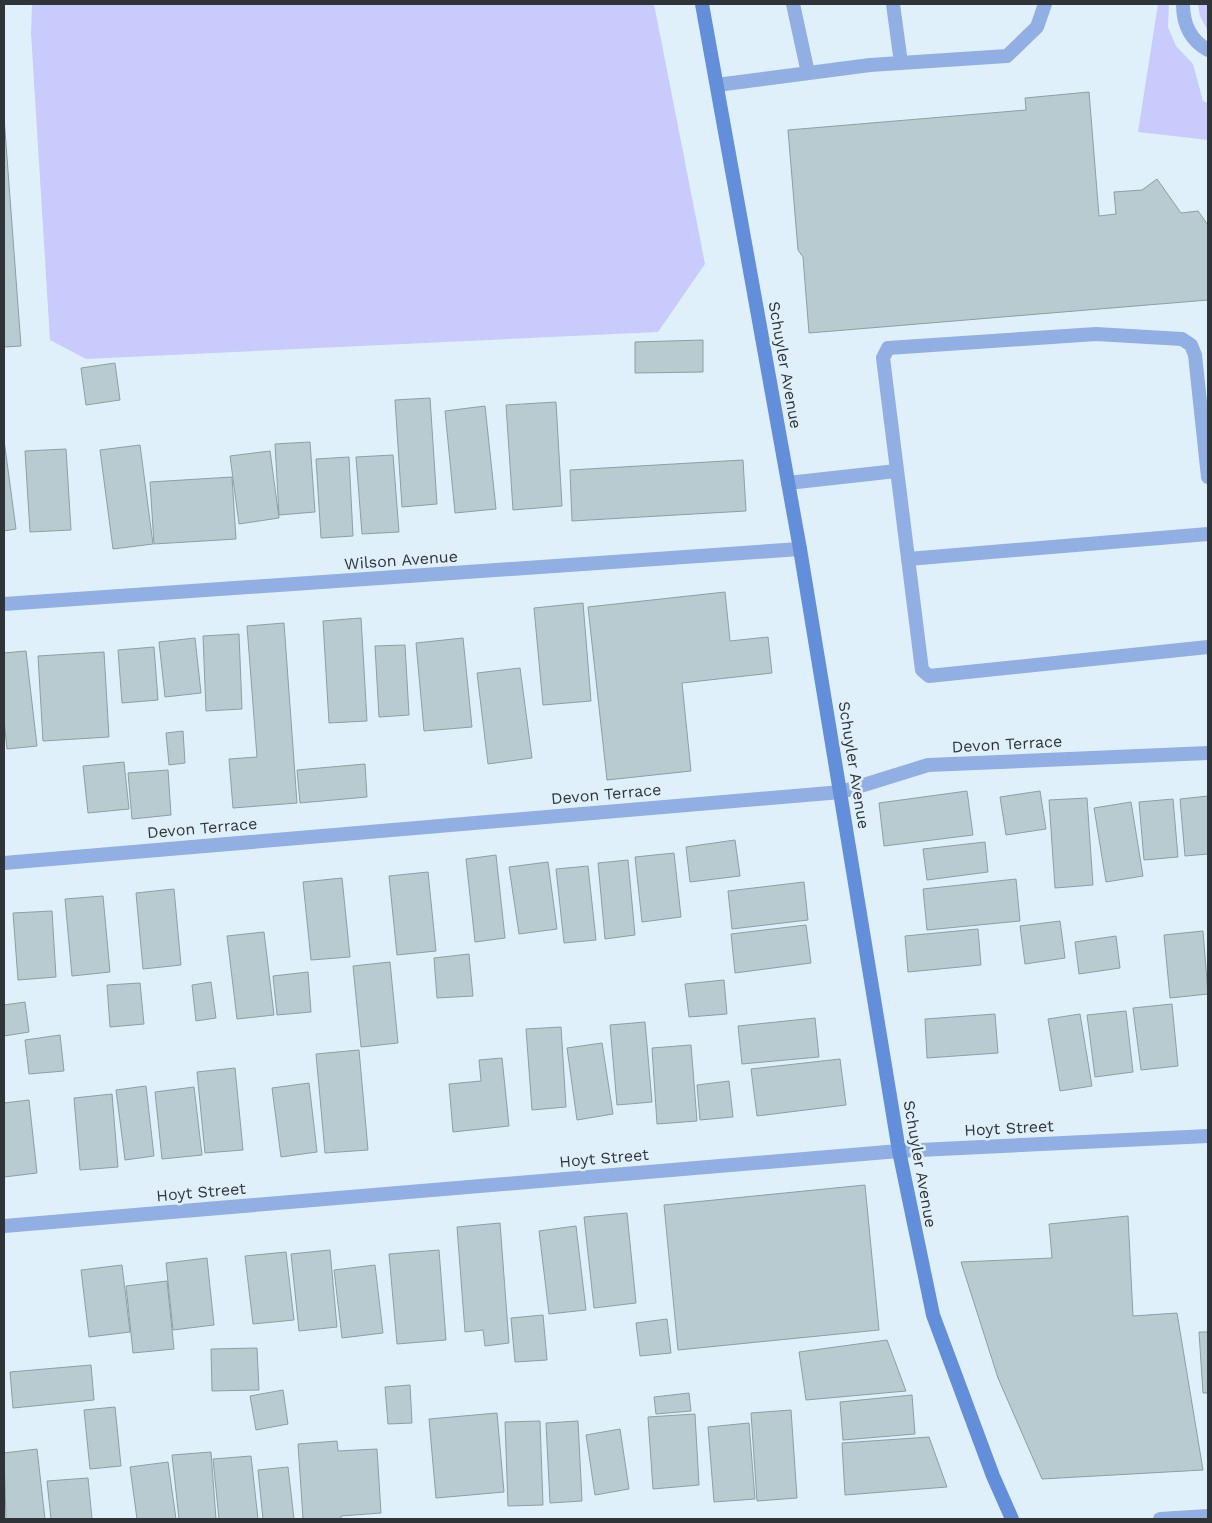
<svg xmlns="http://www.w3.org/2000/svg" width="1212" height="1523" font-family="'Work Sans',sans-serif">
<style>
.green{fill:#c9cbfd}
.building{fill:#b7cbd0;stroke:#8c9fa4}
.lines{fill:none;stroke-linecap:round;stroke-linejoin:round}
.service{stroke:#91afe2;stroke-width:14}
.minor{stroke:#91afe2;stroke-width:14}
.secondary{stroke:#638fda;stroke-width:14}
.labels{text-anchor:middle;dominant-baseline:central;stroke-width:5;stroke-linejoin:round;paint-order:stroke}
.street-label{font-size:16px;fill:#2e3438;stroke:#e0f0fb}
</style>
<rect width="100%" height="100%" fill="#e0f0fb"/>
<!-- green -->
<g class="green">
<polygon points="32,4 654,4 705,264 658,332 86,359 50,340 31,33"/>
<polygon points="1158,4 1169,4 1168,27 1176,46 1193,64 1203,101 1208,103 1208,140 1138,132"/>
<polygon points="1198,4 1208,4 1208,31 1200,16"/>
</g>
<!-- building -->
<g class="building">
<polygon points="1089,92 1099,216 1116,214 1114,192 1142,190 1157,179 1181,213 1198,211 1208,225 1208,300 809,333 803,257 798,250 788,130 1026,110 1025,98"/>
<polygon points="4,117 21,346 4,347"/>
<polygon points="703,340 703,372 635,373 635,342"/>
<polygon points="115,363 120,400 86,405 81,368"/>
<polygon points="430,398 437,504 402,507 395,400"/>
<polygon points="556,402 562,506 513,510 506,405"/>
<polygon points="485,406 496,509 455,513 445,411"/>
<polygon points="4,440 16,529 4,531"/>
<polygon points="310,442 315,512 279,515 275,444"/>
<polygon points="140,445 153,544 113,549 100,450"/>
<polygon points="66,449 71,530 30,532 25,451"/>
<polygon points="270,451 279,518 239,524 230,456"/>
<polygon points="393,455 399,532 362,534 356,457"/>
<polygon points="349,457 353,536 321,538 316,459"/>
<polygon points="743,460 746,511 572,521 570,470"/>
<polygon points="232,477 236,539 154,544 150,482"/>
<polygon points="725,592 730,641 768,637 772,673 682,683 691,771 607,780 588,607"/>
<polygon points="583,603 591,701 543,705 534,608"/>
<polygon points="361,618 367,721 329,723 323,621"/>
<polygon points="284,623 297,803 233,808 229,759 257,757 247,626"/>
<polygon points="239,634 242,709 206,711 203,636"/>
<polygon points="195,638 201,693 165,697 159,642"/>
<polygon points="463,638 472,727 424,731 416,643"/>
<polygon points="405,645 409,715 379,717 375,646"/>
<polygon points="154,647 158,700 122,703 118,650"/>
<polygon points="26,651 37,746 7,749 4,720 4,653"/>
<polygon points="104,652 109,737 43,741 38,656"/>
<polygon points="520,668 532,758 488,764 477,673"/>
<polygon points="183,731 185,763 169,765 166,733"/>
<polygon points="124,762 129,809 88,813 83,766"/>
<polygon points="365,764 367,797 300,803 297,770"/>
<polygon points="168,770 171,815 132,819 128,773"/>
<polygon points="967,791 973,835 884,846 879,803"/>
<polygon points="1040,791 1046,829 1006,835 1000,797"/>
<polygon points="1208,796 1208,854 1185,856 1180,799"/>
<polygon points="1087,798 1093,885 1055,888 1049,800"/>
<polygon points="1173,799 1178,857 1144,860 1139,802"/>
<polygon points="1131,802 1143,876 1106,882 1094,808"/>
<polygon points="735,840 740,876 690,882 686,847"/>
<polygon points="985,842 988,872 927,880 923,849"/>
<polygon points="674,853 681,917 642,922 635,857"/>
<polygon points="496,855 505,938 475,942 466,859"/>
<polygon points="628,860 635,935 605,939 598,863"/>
<polygon points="548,862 557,929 519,934 509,867"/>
<polygon points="588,866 596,940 564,943 556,869"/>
<polygon points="428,872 436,951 397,955 389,876"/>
<polygon points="342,878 350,957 311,960 303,882"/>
<polygon points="1016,879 1020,921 927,930 923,889"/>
<polygon points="804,882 808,920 732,929 728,891"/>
<polygon points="174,889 181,965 143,969 136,893"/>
<polygon points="103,896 110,972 72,976 65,899"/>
<polygon points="52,911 56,977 18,980 13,913"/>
<polygon points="1060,921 1065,958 1025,964 1020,926"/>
<polygon points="806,925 811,963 735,973 731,934"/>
<polygon points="978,929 981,965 908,972 905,936"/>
<polygon points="1203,931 1208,994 1170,998 1164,935"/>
<polygon points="264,932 274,1015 237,1019 227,936"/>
<polygon points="1116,936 1120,968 1079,974 1075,942"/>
<polygon points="469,954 473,996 437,998 434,958"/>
<polygon points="390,962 398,1043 361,1047 353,966"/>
<polygon points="308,972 311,1012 277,1015 273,976"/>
<polygon points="724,980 727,1014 689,1017 685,984"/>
<polygon points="211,982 216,1018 196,1021 192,985"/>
<polygon points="140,983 144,1024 110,1027 107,985"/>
<polygon points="25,1002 29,1032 4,1036 4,1005"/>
<polygon points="1172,1004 1178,1066 1141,1070 1133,1008"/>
<polygon points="1126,1011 1133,1072 1095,1077 1087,1015"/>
<polygon points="995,1014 998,1053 927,1058 925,1019"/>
<polygon points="1080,1014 1092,1086 1060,1091 1048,1019"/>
<polygon points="815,1018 819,1057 742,1064 738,1026"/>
<polygon points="645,1022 652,1102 617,1105 610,1025"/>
<polygon points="561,1027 566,1107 532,1110 526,1029"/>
<polygon points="60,1035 64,1071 29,1074 25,1040"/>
<polygon points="602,1043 613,1114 577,1120 567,1048"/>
<polygon points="691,1045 697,1121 657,1124 652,1048"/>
<polygon points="359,1050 368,1150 325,1153 316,1054"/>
<polygon points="502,1058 509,1126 453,1132 449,1084 481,1081 479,1060"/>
<polygon points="840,1059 846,1105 757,1116 751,1069"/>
<polygon points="235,1068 243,1150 205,1153 197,1072"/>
<polygon points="729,1081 733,1117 700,1120 697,1085"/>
<polygon points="309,1083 317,1152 281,1157 272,1088"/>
<polygon points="146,1086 154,1156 125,1160 116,1090"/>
<polygon points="194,1087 202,1155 162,1159 155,1092"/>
<polygon points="112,1094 118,1167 80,1170 74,1098"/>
<polygon points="29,1100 37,1173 4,1177 4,1103"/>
<polygon points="865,1185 879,1330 678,1350 664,1205"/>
<polygon points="627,1213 636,1303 594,1308 584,1217"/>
<polygon points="1128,1216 1133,1316 1177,1313 1203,1470 1042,1479 998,1378 961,1262 1052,1258 1049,1224"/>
<polygon points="500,1223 509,1343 485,1346 483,1330 465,1332 457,1227"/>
<polygon points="576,1226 586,1310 549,1314 539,1231"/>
<polygon points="330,1250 337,1327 299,1331 291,1254"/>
<polygon points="439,1250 446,1340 397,1344 389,1254"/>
<polygon points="286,1252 294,1320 253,1324 245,1256"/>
<polygon points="207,1258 214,1325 173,1330 166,1263"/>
<polygon points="122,1265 130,1332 89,1337 81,1270"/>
<polygon points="375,1265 383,1333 342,1338 334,1270"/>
<polygon points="167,1281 174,1349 133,1353 126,1286"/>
<polygon points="543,1315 547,1360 515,1362 511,1318"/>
<polygon points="667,1319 671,1353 640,1356 636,1323"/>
<polygon points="1199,1332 1208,1332 1208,1393 1203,1393"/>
<polygon points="887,1340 906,1391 806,1400 799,1352"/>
<polygon points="257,1348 259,1390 212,1391 211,1349"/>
<polygon points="91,1365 94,1400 13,1408 10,1372"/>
<polygon points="410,1385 412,1423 388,1424 385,1387"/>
<polygon points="283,1390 288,1424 256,1430 250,1396"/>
<polygon points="689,1393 691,1411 656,1414 654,1397"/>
<polygon points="912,1395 915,1434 843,1440 840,1402"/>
<polygon points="115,1407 121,1466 90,1469 84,1410"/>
<polygon points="791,1410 797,1498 757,1501 751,1413"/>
<polygon points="497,1413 504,1492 436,1498 429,1419"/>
<polygon points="695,1414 699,1485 653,1489 648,1417"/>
<polygon points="540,1421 543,1505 508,1506 505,1422"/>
<polygon points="578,1421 582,1501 550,1503 546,1423"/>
<polygon points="749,1423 755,1499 714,1502 708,1427"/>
<polygon points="620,1429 629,1489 595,1495 586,1435"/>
<polygon points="929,1437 947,1487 845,1495 842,1443"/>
<polygon points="337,1441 338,1451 377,1449 381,1513 341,1516 341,1519 303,1519 298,1444"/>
<polygon points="37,1449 45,1519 6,1519 4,1453"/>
<polygon points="211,1452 216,1519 179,1519 172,1455"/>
<polygon points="251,1456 258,1519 219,1519 213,1459"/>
<polygon points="168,1462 176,1519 137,1519 130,1467"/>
<polygon points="288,1467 294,1519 263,1519 258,1470"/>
<polygon points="88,1478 92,1519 51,1519 47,1481"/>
</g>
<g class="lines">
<!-- service -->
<g class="service">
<polyline points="793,4 808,73"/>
<polyline points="893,4 901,63"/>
<path d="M1183,4C1183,24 1190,40 1208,50"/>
<polyline points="717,85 870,65 1007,56 1037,27 1045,4"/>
<polyline points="1208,477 1195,355 1191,345 1182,339 1096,334 888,348 883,358 922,670 929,676 1208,647"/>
<polyline points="788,483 896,471"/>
<polyline points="908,559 1208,534"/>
</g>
<!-- minor -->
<g class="minor">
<polyline points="4,604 800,549"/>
<polyline points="4,863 841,792 928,765 1208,753"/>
<polyline points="4,1226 899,1151 1208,1136"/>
<polyline points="1160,1519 1208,1516"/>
</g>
<!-- secondary -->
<polyline class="secondary" points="702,4 800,549 899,1151 933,1315 993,1476 1012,1519"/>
</g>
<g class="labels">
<!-- street labels -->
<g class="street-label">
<text transform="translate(785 365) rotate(80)">Schuyler Avenue</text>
<text transform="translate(401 560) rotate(-4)">Wilson Avenue</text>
<text transform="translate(1007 744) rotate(-3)">Devon Terrace</text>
<text transform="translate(854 765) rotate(81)">Schuyler Avenue</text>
<text transform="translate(606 794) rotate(-5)">Devon Terrace</text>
<text transform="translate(202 828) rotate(-5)">Devon Terrace</text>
<text transform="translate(1009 1128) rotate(-3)">Hoyt Street</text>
<text transform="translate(604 1158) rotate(-5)">Hoyt Street</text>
<text transform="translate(920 1164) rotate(80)">Schuyler Avenue</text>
<text transform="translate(201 1192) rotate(-5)">Hoyt Street</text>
</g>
</g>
<!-- border -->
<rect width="1212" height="1523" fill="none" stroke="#2e3438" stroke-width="10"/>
</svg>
